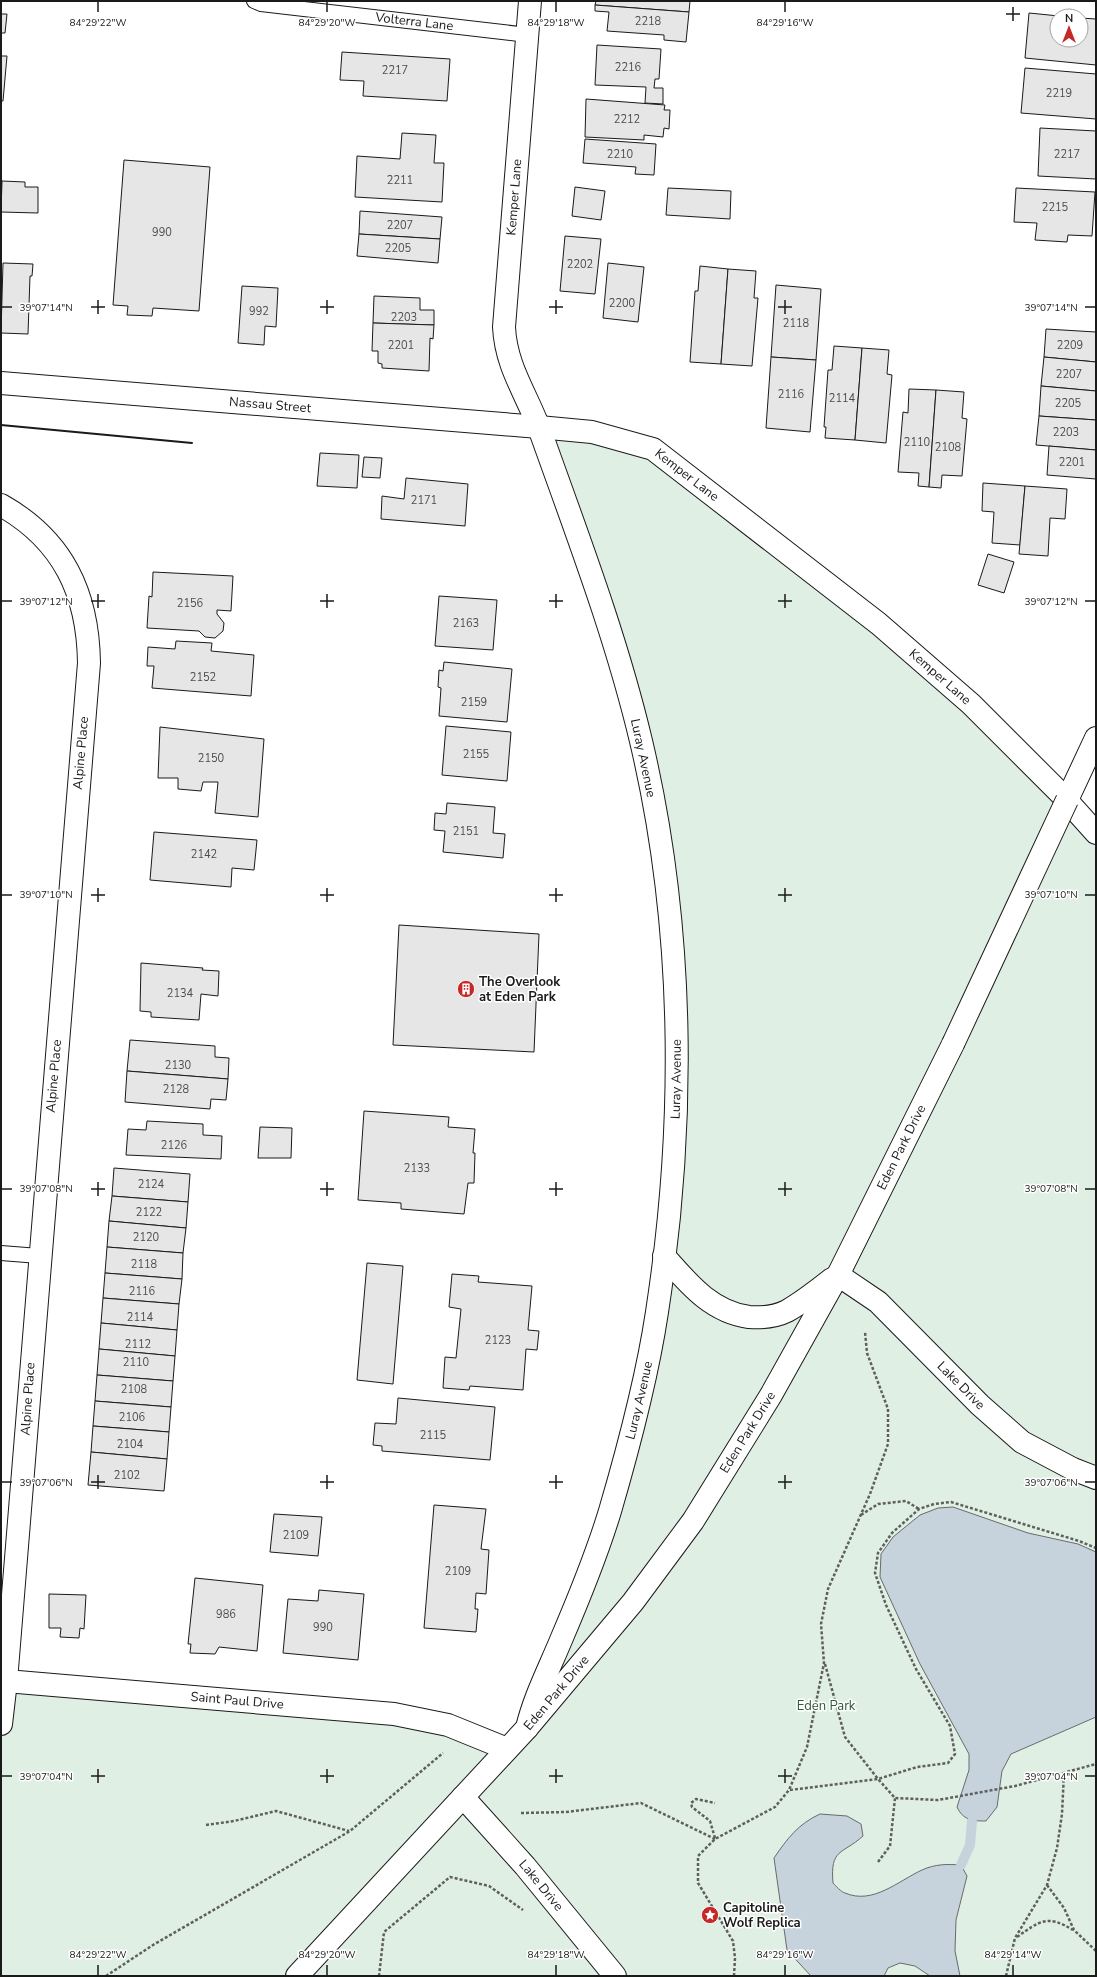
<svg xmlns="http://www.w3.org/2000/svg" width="1097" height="1977" font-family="'Nunito Sans',sans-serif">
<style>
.green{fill:#e0efe3;stroke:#6a6a6a}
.water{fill:#c6d2dc;stroke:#6a6a6a}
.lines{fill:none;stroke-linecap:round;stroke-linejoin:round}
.stream{stroke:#c6d2dc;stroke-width:10}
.building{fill:#e6e6e6;stroke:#1a1a1a}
.lane-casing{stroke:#1a1a1a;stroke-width:16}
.street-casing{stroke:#1a1a1a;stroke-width:24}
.secondary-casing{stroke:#1a1a1a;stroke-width:24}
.path{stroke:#5f5f5f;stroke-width:2.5;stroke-dasharray:3 2;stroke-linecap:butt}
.lane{stroke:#fff;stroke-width:14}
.street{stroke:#fff;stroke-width:22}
.secondary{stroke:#fff;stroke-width:22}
.secondary-bridge-casing{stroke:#1a1a1a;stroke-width:24;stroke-linecap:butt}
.secondary-bridge{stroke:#fff;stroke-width:22}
.wall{stroke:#1a1a1a;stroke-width:2}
.ticks{fill:none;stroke:#1a1a1a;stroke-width:1.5}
.labels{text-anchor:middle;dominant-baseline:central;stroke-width:3;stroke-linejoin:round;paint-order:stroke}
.number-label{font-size:11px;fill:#4d4d4d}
.street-label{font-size:13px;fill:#1a1a1a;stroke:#fff}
.poi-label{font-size:13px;font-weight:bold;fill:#1a1a1a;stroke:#fff;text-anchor:start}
.park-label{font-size:13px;fill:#2b5a34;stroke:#fff}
.ticks-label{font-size:10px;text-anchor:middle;fill:#1a1a1a;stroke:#fff;stroke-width:3;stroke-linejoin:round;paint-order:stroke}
</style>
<rect width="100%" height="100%" fill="#fff"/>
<!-- green -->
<polygon class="green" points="539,427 653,449 807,568 1096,833 1096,1976 1,1976 1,1676 394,1714 499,1745 527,1728 638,1406 677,1085 641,742"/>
<!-- water -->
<g class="water">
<path d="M953,1507L1028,1533L1078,1544L1096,1552V1717L1011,1754L1002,1771L997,1807L986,1821C972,1821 963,1820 957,1807L969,1770V1754L920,1664L880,1577L881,1554L893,1537L920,1515L938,1508Z"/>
<path d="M820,1814L847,1816L861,1824L863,1836C842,1855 830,1848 833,1883C836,1886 841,1892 845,1893C873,1905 898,1881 922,1870C935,1864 947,1864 961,1865L967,1876L956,1920L955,1951L960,1976H930L915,1966L900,1963L888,1968L884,1976H811L787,1950L774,1858C787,1839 798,1824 820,1814Z"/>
</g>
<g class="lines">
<!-- stream -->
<polyline class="stream" points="961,1865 970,1845 972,1821"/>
</g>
<!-- building -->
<g class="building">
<polygon points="596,1 690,1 689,12 595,5"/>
<polygon points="595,5 689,12 686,42 664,40 664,35 607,31 609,12 595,11"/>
<polygon points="1029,13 1059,16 1057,16 1057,40 1081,40 1081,18 1096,19 1096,65 1025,58"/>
<polygon points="1,14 7,14 5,33 1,33"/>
<polygon points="597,45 661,49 659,79 655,79 654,88 663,88 663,104 645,103 646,87 595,85"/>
<polygon points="342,52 450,59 447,101 363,96 364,81 340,80"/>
<polygon points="1,56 7,56 3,101 1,101"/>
<polygon points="1025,68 1096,74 1096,119 1021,113"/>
<polygon points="586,99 665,105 664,110 670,110 669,129 664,128 663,137 644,135 644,140 585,137"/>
<polygon points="1040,128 1096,131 1096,179 1038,176"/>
<polygon points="402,133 436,135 434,163 444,163 442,202 355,197 357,156 400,159"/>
<polygon points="585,139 656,144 654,175 635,174 636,167 583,163"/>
<polygon points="124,160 210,167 199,311 153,308 152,316 127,315 128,306 113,305"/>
<polygon points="2,181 25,182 25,187 38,187 38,213 1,212"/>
<polygon points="575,187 605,191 601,220 572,216"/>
<polygon points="668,188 731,191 730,219 666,215"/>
<polygon points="1016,188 1095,192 1092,236 1068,235 1067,242 1035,240 1037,223 1014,222"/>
<polygon points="360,211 442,217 440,239 359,234"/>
<polygon points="359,234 440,239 438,263 357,256"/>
<polygon points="565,236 601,239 595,294 560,291"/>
<polygon points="3,263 33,264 32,276 30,276 28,334 1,333"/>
<polygon points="608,263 644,267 638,322 603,318"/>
<polygon points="700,266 728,269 721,364 690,362 695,291 698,291"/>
<polygon points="728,269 756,271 754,298 758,298 752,366 721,364"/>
<polygon points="776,285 821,289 816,360 771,357"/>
<polygon points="242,286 278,288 276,327 265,326 264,345 238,343"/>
<polygon points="374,296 420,298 420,310 434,310 434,325 373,323"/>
<polygon points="373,323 434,325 433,339 430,338 429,371 382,368 382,364 378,363 378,351 372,351"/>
<polygon points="1046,329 1096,332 1096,362 1044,357"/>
<polygon points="834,346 862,348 855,440 825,438 826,427 824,427 828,370 832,370"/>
<polygon points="862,348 889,350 887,374 892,375 886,443 855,440"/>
<polygon points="771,357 816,360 810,432 766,428"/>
<polygon points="1044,357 1096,362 1096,391 1041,386"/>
<polygon points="1041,386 1096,391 1096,420 1039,416"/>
<polygon points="909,389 936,390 929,487 918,486 919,473 898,472 903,412 908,413"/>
<polygon points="936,390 964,392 962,418 967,419 962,476 942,475 941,488 929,487"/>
<polygon points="1039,416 1096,420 1096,450 1036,445"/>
<polygon points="1049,446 1096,450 1096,479 1047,475"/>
<polygon points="320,453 359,455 357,488 317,486"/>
<polygon points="364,457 382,458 380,478 362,477"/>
<polygon points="406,478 468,484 465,526 381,519 382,496 404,499"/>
<polygon points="983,483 1025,486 1020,545 992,543 994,512 982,511"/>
<polygon points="1025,486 1067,489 1065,519 1050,518 1048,556 1019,554"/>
<polygon points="988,554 1014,562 1004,593 978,585"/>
<polygon points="153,572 233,576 231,611 217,610 217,614 224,623 223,631 215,638 205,637 199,631 147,628 149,596 152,597"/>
<polygon points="439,596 497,600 493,650 435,646"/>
<polygon points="176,641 212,643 211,651 254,655 251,696 152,688 154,666 147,666 148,647 175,649"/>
<polygon points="444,662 512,669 507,722 439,716 441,688 438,687 439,670 443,671"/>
<polygon points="446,726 511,732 507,781 442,775"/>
<polygon points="160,727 264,739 258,817 215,813 218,782 203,782 201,791 178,789 178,778 158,778"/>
<polygon points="447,803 495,807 493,833 505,834 503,858 443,852 445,831 434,830 435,813 446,814"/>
<polygon points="154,832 257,840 254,870 232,868 231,887 150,880"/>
<polygon points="399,925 539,934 534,1052 393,1045"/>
<polygon points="141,963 203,968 202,970 219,971 218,996 201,994 199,1020 151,1017 151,1012 140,1011"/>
<polygon points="130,1040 215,1046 215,1057 229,1058 228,1079 127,1071"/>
<polygon points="127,1071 228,1079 226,1100 211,1099 210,1109 125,1102"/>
<polygon points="364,1111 449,1117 448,1127 475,1129 473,1153 475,1153 474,1183 468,1183 464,1214 401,1209 401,1203 358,1200"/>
<polygon points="147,1121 203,1124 203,1135 222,1136 221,1159 126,1155 128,1129 146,1130"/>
<polygon points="260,1127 292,1128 291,1158 258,1158"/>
<polygon points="114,1168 190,1174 188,1202 112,1196"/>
<polygon points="112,1196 188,1202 186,1228 109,1221"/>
<polygon points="109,1221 186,1228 183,1253 107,1247"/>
<polygon points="107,1247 183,1253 182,1279 105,1273"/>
<polygon points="367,1263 403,1266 393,1384 357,1380"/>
<polygon points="105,1273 182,1279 179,1304 103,1298"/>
<polygon points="452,1274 479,1276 478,1282 532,1286 528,1330 539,1331 537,1350 526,1349 523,1390 470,1386 469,1390 443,1388 445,1357 456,1358 461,1309 449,1307"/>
<polygon points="103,1298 179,1304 177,1330 101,1323"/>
<polygon points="101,1323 177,1330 175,1356 99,1349"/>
<polygon points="99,1349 175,1356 173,1381 97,1375"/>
<polygon points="97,1375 173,1381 171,1407 95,1401"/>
<polygon points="398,1398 495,1407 490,1460 382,1451 382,1446 373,1445 375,1423 396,1424"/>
<polygon points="95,1401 171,1407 169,1432 93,1426"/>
<polygon points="93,1426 169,1432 167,1459 91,1452"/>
<polygon points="91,1452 167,1459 164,1491 88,1485"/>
<polygon points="434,1505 486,1509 481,1549 489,1550 486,1594 476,1593 475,1609 478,1609 476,1632 424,1628"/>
<polygon points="274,1514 322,1517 318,1556 270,1552"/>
<polygon points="195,1578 263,1585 257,1651 219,1647 215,1654 190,1653 191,1644 188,1644"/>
<polygon points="319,1590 364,1594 358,1660 283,1653 288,1599 318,1601"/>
<polygon points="49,1594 86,1595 84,1629 80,1628 79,1638 60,1637 61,1628 49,1628"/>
</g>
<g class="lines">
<defs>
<g id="lane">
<path id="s1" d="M254,1L261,4L528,35"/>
<polyline points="1,1253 39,1256"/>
</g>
<g id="street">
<path id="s2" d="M1,383L539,427L592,432L653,449L879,624L971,704L1061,794L1096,833"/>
<path d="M1,505C63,540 88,593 89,663L6,1681L1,1724"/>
<path id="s3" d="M838,1275L878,1302L980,1405L1022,1442L1073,1469L1096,1478"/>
<path id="s4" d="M6,1681L394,1714L448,1725L507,1749"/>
<path id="s5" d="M527,1728C534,1698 549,1669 561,1640C579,1598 597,1554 610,1511C629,1446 647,1379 657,1312C686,1123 685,927 641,741C616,636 578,537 542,436C529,397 506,369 504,327L530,1"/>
<path id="s6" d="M463,1797L525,1866L615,1976"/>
</g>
<g id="secondary">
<polyline points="1067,800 1096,738"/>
<path d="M664,1256C688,1283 711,1312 749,1317C762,1318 775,1317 787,1311C803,1302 818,1290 832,1279"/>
<path id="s7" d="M297,1976L527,1728L633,1602L693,1521L771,1395L838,1275L953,1044"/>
</g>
</defs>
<!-- lane casing -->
<use href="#lane" class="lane-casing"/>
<!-- street casing -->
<use href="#street" class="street-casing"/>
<!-- secondary casing -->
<use href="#secondary" class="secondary-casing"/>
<!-- path -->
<g class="path">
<polyline points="861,1515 878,1504 906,1501 919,1509"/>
<polyline points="825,1664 845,1737 878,1779 895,1798 938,1800 1015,1786 1096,1764"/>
<polyline points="790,1790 878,1779 917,1767 948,1763 955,1754 950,1726 916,1669 886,1605 875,1573 878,1553 892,1533 919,1509 934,1504 951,1502 1079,1541 1096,1548"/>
<polyline points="521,1813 566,1812 641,1803 715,1839"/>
<polyline points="206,1825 234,1821 276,1811 349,1831"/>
<polyline points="715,1838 710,1821 692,1807 691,1803 696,1799 715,1803"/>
<polyline points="878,1862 890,1846 895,1798"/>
<polyline points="1047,1885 1064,1908 1074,1930 1096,1951"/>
<path d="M1017,1937C1040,1921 1047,1914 1073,1930"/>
<polyline points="106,1976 153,1945 350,1831 443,1753"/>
<polyline points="379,1976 384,1932 450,1877 489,1886 523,1910"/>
<polyline points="734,1976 735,1958 733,1941 698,1883 698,1856 715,1839 775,1807 789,1790 807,1747 824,1663 821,1624 828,1589 870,1494 888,1444 888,1409 867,1353 865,1332"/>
<polyline points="1006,1976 1015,1938 1047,1885 1057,1848 1062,1814 1064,1773"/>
</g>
<!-- lane -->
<use href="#lane" class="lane"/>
<!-- street -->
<use href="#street" class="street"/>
<!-- secondary -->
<use href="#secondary" class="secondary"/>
<defs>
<polyline id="secondary-bridge" points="953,1044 1067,800"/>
</defs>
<!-- secondary-bridge casing -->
<use href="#secondary-bridge" class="secondary-bridge-casing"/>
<!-- secondary-bridge -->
<use href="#secondary-bridge" class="secondary-bridge"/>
<!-- wall -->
<polyline class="wall" points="1,425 192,443"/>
</g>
<!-- ticks -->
<path class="ticks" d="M98,2V12M327,2V12M556,2V12M785,2V12M1013,7V21M1006,14H1020M98,300V314M327,300V314M556,300V314M785,300V314M2,307H12M91,307H105M320,307H334M549,307H563M778,307H792M1085,307H1095M98,594V608M327,594V608M556,594V608M785,594V608M2,601H12M91,601H105M320,601H334M549,601H563M778,601H792M1085,601H1095M98,888V902M327,888V902M556,888V902M785,888V902M2,895H12M91,895H105M320,895H334M549,895H563M778,895H792M1085,895H1095M98,1182V1196M327,1182V1196M556,1182V1196M785,1182V1196M2,1189H12M91,1189H105M320,1189H334M549,1189H563M778,1189H792M1085,1189H1095M98,1475V1489M327,1475V1489M556,1475V1489M785,1475V1489M2,1482H12M91,1482H105M320,1482H334M549,1482H563M778,1482H792M1085,1482H1095M98,1769V1783M327,1769V1783M556,1769V1783M785,1769V1783M2,1776H12M91,1776H105M320,1776H334M549,1776H563M778,1776H792M1085,1776H1095M98,1965V1975M327,1965V1975M556,1965V1975M785,1965V1975M1013,1965V1975"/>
<!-- icons -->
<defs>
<symbol id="building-disc" viewBox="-11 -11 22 22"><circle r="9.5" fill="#c62828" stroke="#fff"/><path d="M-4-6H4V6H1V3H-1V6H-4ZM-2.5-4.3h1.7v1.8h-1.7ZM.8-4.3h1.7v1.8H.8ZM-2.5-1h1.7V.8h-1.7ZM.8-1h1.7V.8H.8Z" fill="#fff"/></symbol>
<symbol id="sight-disc" viewBox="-11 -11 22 22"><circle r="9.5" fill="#c62828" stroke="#fff"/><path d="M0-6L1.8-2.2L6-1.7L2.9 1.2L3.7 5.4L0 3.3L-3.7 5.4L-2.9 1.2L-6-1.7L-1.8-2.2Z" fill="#fff"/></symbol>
</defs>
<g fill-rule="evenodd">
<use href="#building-disc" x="456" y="979" width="20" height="20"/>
<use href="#sight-disc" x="700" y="1905" width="20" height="20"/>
</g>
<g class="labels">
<!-- number labels -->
<g class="number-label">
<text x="648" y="21">2218</text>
<text x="628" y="67">2216</text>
<text x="395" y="70">2217</text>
<text x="1059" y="93">2219</text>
<text x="627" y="119">2212</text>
<text x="620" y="154">2210</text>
<text x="1067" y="154">2217</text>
<text x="400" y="180">2211</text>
<text x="1055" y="207">2215</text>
<text x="400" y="225">2207</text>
<text x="162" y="232">990</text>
<text x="398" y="248">2205</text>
<text x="580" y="264">2202</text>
<text x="622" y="303">2200</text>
<text x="259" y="311">992</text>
<text x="404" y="317">2203</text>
<text x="796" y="323">2118</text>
<text x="401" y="345">2201</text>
<text x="1070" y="345">2209</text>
<text x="1069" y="374">2207</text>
<text x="791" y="394">2116</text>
<text x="842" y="398">2114</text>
<text x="1068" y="403">2205</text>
<text x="1066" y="432">2203</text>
<text x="917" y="442">2110</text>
<text x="948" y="447">2108</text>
<text x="1072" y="462">2201</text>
<text x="424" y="500">2171</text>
<text x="190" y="603">2156</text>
<text x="466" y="623">2163</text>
<text x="203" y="677">2152</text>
<text x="474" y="702">2159</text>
<text x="476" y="754">2155</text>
<text x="211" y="758">2150</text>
<text x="466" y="831">2151</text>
<text x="204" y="854">2142</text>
<text x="180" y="993">2134</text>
<text x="178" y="1065">2130</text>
<text x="176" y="1089">2128</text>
<text x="174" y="1145">2126</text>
<text x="417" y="1168">2133</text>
<text x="151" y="1184">2124</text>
<text x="149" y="1212">2122</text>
<text x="146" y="1237">2120</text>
<text x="144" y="1264">2118</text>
<text x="142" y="1291">2116</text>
<text x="140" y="1317">2114</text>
<text x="498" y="1340">2123</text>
<text x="138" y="1344">2112</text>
<text x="136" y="1362">2110</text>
<text x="134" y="1389">2108</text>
<text x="132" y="1417">2106</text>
<text x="433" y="1435">2115</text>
<text x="130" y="1444">2104</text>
<text x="127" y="1475">2102</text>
<text x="296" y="1535">2109</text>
<text x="458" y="1571">2109</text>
<text x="226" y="1614">986</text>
<text x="323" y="1627">990</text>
</g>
<!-- street labels -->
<g class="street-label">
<text stroke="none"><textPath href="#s1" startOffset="162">Volterra Lane</textPath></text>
<text stroke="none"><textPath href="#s5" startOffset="1579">Kemper Lane</textPath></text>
<text stroke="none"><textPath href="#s2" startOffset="270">Nassau Street</textPath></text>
<text stroke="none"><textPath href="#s2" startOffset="699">Kemper Lane</textPath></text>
<text stroke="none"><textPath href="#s2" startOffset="1023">Kemper Lane</textPath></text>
<text transform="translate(81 753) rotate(-85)">Alpine Place</text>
<text transform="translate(643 758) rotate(78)">Luray Avenue</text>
<text transform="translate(54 1076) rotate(-85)">Alpine Place</text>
<text stroke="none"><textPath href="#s5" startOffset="671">Luray Avenue</textPath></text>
<text stroke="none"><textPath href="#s7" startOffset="1032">Eden Park Drive</textPath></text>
<text stroke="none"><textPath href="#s3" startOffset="166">Lake Drive</textPath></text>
<text transform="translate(28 1399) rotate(-86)">Alpine Place</text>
<text stroke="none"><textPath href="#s5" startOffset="347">Luray Avenue</textPath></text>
<text stroke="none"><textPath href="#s7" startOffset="708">Eden Park Drive</textPath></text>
<text stroke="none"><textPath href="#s7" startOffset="384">Eden Park Drive</textPath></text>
<text stroke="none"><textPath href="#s4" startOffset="232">Saint Paul Drive</textPath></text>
<text stroke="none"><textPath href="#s6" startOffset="118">Lake Drive</textPath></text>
</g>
<!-- poi labels -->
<g class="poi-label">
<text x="479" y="982">The Overlook<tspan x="479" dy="15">at Eden Park</tspan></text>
<text x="723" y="1908">Capitoline<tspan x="723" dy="15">Wolf Replica</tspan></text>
</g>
<!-- park labels -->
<g class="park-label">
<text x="826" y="1706">Eden Park</text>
</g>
</g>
<g class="ticks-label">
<text x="98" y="26">84°29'22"W</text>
<text x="327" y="26">84°29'20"W</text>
<text x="556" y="26">84°29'18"W</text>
<text x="785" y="26">84°29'16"W</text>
<text x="46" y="311">39°07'14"N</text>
<text x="1051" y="311">39°07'14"N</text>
<text x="46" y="605">39°07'12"N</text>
<text x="1051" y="605">39°07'12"N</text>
<text x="46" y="898">39°07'10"N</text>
<text x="1051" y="898">39°07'10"N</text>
<text x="46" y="1192">39°07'08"N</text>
<text x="1051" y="1192">39°07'08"N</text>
<text x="46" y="1486">39°07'06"N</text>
<text x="1051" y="1486">39°07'06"N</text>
<text x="46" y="1780">39°07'04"N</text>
<text x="1051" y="1780">39°07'04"N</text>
<text x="98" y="1958">84°29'22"W</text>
<text x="327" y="1958">84°29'20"W</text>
<text x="556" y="1958">84°29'18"W</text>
<text x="785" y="1958">84°29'16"W</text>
<text x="1013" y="1958">84°29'14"W</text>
</g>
<!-- border -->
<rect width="1097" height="1977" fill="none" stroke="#1a1a1a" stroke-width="4"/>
<!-- north arrow -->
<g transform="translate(1069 28)"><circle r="19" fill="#ffffff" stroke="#a3a3a3"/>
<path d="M0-3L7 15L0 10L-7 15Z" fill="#c62828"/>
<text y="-6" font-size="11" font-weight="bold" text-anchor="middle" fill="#1a1a1a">N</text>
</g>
</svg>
